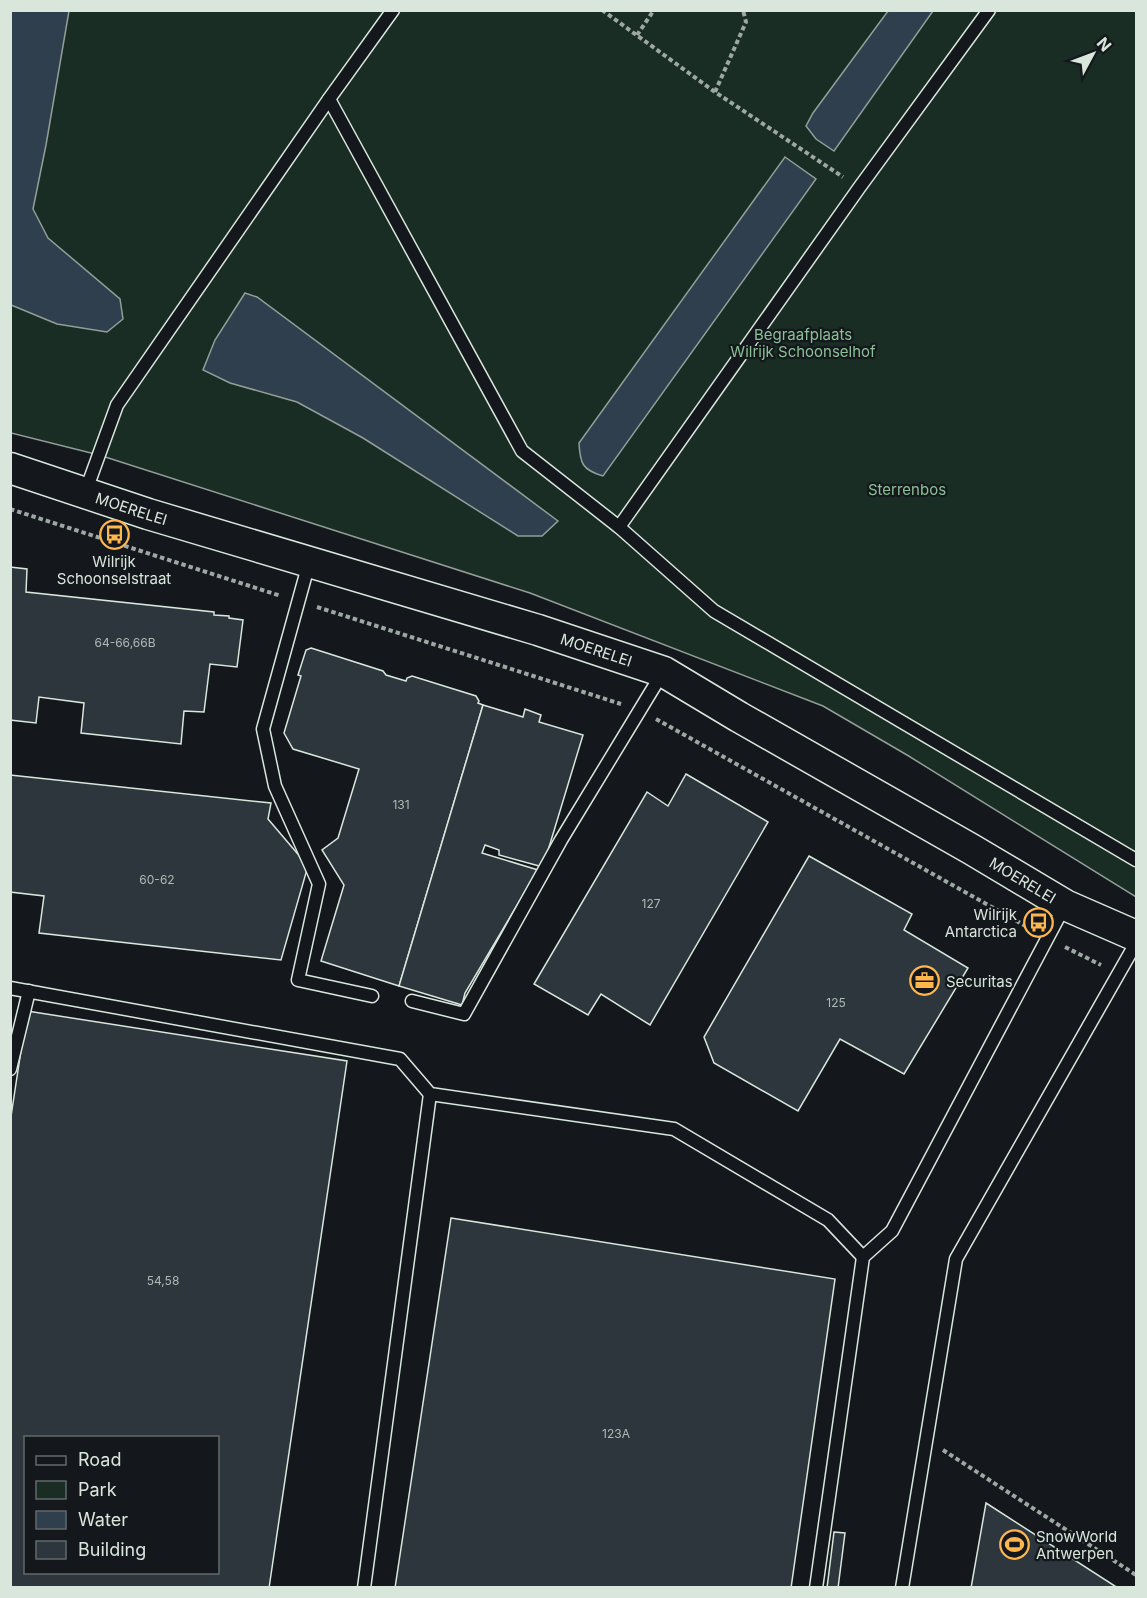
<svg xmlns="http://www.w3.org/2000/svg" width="1147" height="1598" font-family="Inter,sans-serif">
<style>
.green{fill:#1a2d24;stroke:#939e99;stroke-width:1.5}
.water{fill:#2f3f4d;stroke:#939e99;stroke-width:1.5}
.building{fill:#2c363c;stroke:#d8e6dc;stroke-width:1.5;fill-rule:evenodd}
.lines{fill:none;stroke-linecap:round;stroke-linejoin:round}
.service-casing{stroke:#d8e6dc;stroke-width:15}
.tertiary-casing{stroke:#d8e6dc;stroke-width:33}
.path{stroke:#9da8a2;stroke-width:4;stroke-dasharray:4.5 3;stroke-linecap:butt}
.service{stroke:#14181c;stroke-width:12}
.tertiary{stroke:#14181c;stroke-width:30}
.labels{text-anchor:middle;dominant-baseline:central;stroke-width:4.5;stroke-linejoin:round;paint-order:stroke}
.number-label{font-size:12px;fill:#adbab4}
.park-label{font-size:15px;fill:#8ac095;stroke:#14181c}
.street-label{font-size:15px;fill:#d8e6dc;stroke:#14181c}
.poi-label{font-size:15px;fill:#d8e6dc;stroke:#14181c;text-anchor:start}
</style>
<rect width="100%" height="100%" fill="#14181c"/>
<!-- green -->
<polygon class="green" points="11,11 1136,11 1136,897 907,755 823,706 530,593 99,455 11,433"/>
<!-- water -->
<g class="water">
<polygon points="10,11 69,11 46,145 33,209 48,238 120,299 123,319 107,332 57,324 11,305"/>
<polygon points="888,11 933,11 834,151 816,139 806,126 813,113"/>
<path d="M785,157L816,179L603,476C582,470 580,463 579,443Z"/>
<polygon points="245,293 257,297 558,521 542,536 518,536 363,438 297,402 230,383 203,370 215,340"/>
</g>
<!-- building -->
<g class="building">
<polygon points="10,567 27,569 26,592 214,612 214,615 229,616 229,618 243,620 237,667 210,664 204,712 184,711 181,744 81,733 84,703 39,697 36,723 10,720"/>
<polygon points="311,648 383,671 386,675 406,681 407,678 412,676 476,696 479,701 478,703 483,705 399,986 321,961 344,885 322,850 338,838 359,769 293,749 284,733 301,676 298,675 306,650"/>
<polygon points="483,705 523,717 525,709 541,715 539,722 583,735 543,867 499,855 499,850 485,845 482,853 538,870 465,993 462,1005 399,986"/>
<polygon points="686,774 768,822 650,1025 601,994 588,1015 534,984 647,792 668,806"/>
<polygon points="10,775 271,803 268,819 308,866 281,960 39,933 44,896 10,892"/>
<polygon points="809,856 912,914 904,930 968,968 904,1074 840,1039 798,1111 714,1063 704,1037"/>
<path d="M27,1011L347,1061L269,1588H10V1123ZM26,1438H218V1572H26Z"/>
<polygon points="451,1218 835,1279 791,1588 395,1588"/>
<polygon points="986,1503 1118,1588 971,1588"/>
<polygon points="834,1532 845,1533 838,1588 827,1588"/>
</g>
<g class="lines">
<defs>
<g id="service">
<polyline points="329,99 522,451 619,527 714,611 1136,860"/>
<polyline points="85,493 117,405 329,99 393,10"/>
<polyline points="619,527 859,188 989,10"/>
<polyline points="309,563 263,729 275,786 319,884 298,980 372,996"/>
<polyline points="10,988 400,1059 430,1094 674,1129 828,1220 863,1257"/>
<polyline points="412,1001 464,1014 561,840 663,672"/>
<polyline points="10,1069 29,991"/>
<polyline points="364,1588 430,1094"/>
<polyline points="816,1588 863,1257 892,1231 1065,905"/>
<polyline points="902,1588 956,1259 1136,943"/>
</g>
<g id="tertiary">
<path id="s1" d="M10,468L148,514L538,630L664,672L739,717L971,849L1065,905L1136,936"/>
</g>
</defs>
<!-- service casing -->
<use href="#service" class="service-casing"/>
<!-- tertiary casing -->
<use href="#tertiary" class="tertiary-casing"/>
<!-- path -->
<g class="path">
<polyline points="602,10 715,92 843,177"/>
<polyline points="637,35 654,10"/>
<polyline points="715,92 746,22 743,10"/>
<polyline points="10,509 281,596"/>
<polyline points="317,607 621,704"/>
<polyline points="656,719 1031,929"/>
<polyline points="1065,947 1101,965"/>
<polyline points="943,1450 1136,1575"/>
</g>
<!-- service -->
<use href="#service" class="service"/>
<!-- tertiary -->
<use href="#tertiary" class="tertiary"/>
</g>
<!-- icons -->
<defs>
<symbol id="bus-ring" viewBox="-11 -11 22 22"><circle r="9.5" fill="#14181c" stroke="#ffb74d" stroke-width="1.5"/><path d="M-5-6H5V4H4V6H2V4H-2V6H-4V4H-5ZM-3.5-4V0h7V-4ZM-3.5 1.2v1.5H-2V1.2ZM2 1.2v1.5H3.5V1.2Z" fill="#ffb74d"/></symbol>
<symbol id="office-ring" viewBox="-11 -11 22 22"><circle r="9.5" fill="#14181c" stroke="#ffb74d" stroke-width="1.5"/><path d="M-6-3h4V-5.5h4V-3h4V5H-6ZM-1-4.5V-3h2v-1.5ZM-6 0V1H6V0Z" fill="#ffb74d"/></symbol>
<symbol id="stadium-ring" viewBox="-11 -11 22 22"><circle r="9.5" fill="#14181c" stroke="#ffb74d" stroke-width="1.5"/><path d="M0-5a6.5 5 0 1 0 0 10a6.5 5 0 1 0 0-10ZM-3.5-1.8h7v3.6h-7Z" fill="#ffb74d"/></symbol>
</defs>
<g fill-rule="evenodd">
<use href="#bus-ring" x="98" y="518" width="33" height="33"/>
<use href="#bus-ring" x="1022" y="906" width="33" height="33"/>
<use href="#office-ring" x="908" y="964" width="33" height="33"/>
<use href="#stadium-ring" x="998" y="1528" width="33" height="33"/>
</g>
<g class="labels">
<!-- number labels -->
<g class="number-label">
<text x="125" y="642">64-66,66B</text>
<text x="401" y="804">131</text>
<text x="157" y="879">60-62</text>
<text x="651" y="903">127</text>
<text x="836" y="1002">125</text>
<text x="163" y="1280">54,58</text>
<text x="616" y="1433">123A</text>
</g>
<!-- park labels -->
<g class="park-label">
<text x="803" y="334">Begraafplaats<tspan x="803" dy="17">Wilrijk Schoonselhof</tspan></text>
<text x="907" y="489">Sterrenbos</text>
</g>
<!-- street labels -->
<g class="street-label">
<text stroke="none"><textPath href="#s1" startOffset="128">MOERELEI</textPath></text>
<text stroke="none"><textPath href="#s1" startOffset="614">MOERELEI</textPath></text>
<text stroke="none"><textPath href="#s1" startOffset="1100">MOERELEI</textPath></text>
</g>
<!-- poi labels -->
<g class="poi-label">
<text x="114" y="561" text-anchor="middle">Wilrijk<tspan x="114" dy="17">Schoonselstraat</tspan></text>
<text x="1017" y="914" text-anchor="end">Wilrijk<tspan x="1017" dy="17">Antarctica</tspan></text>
<text x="946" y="981">Securitas</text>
<text x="1036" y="1536">SnowWorld<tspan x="1036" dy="17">Antwerpen</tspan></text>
</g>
</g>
<!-- border -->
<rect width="1147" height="1598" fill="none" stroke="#d8e6dc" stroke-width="24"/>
<!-- legend -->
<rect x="24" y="1436" width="195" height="138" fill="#14181c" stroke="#626a69" stroke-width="1.5"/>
<rect x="36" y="1456" width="30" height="9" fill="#14181c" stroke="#626a69" stroke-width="1.5"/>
<text x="78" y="1466" font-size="18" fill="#d8e6dc">Road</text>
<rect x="36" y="1481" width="30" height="18" fill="#1a2d24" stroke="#626a69" stroke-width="1.5"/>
<text x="78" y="1496" font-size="18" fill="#d8e6dc">Park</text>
<rect x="36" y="1511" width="30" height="18" fill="#2f3f4d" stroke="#626a69" stroke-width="1.5"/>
<text x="78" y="1526" font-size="18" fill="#d8e6dc">Water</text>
<rect x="36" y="1541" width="30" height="18" fill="#2c363c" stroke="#626a69" stroke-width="1.5"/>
<text x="78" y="1556" font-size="18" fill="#d8e6dc">Building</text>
<!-- north arrow -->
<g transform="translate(1093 54) rotate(49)" stroke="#14181c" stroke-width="4.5" paint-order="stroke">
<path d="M0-4.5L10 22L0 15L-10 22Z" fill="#d8e6dc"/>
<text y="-9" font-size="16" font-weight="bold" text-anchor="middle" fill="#d8e6dc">N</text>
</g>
</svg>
